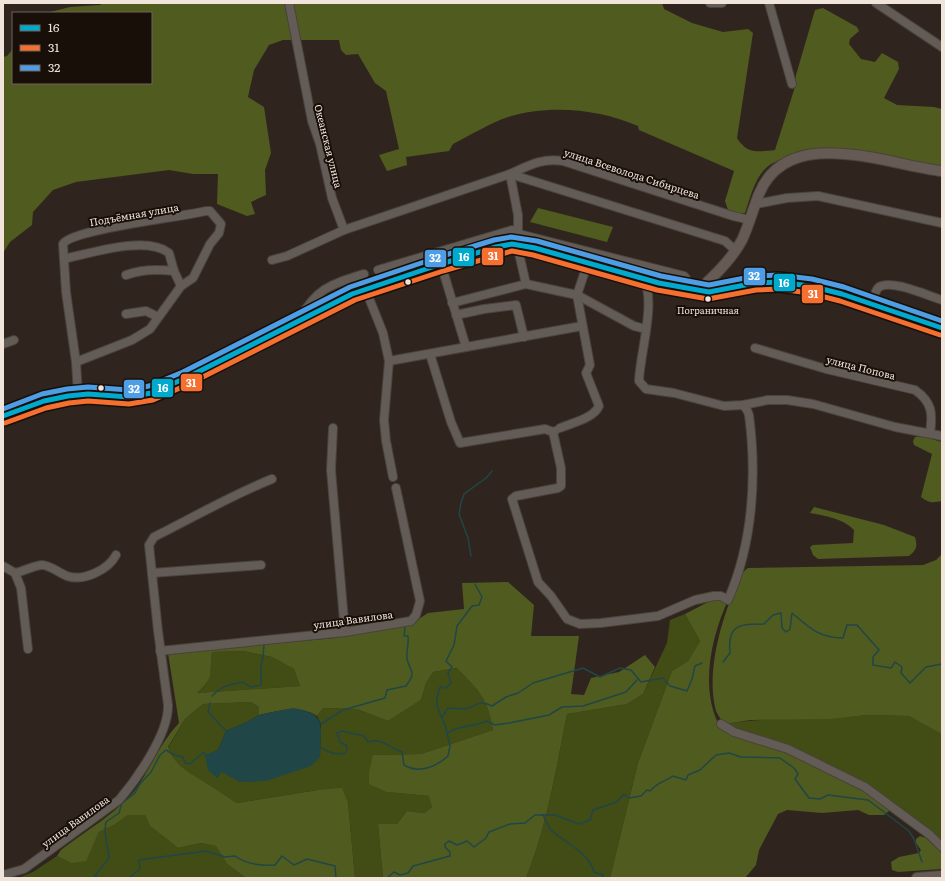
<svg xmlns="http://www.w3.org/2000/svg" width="945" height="881" font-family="Literata,serif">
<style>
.green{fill:#424d16}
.forest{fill:#505b1f;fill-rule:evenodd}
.water{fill:#204648}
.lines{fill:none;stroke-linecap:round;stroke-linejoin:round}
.stream{stroke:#204648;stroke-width:1.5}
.minor-casing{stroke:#4a423c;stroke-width:10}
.major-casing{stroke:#4a423c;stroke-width:12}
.minor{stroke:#635b55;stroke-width:8}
.major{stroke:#655b54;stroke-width:10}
.bus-1-casing{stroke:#180f09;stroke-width:8}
.bus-2-casing{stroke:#180f09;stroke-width:8}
.bus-3-casing{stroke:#180f09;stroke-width:8}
.bus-1{stroke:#00a9ce;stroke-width:5}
.bus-2{stroke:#f46f30;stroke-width:5}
.bus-3{stroke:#4d9ee5;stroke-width:5}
.bus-dot{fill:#f1e4db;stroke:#180f09;stroke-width:1.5}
.labels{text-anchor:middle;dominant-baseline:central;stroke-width:4;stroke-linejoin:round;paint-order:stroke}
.bus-label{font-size:9px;fill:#f1e4db;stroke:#180f09}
.street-label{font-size:10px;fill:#f1e4db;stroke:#180f09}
.line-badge{stroke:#180f09;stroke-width:1.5}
.badge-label{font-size:11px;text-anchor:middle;font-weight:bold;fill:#fff}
</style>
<rect width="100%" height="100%" fill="#2f251e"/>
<!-- green -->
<g class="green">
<path d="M685,614L700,641L688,661L672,671L638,763L610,878H526C547,826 556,769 567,714L627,704L643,694L667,643L670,620Z"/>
<path d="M243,651L272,657L294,669L300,686L197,693C214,681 209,671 212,652Z"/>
<path d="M458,668C479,690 488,699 493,730L421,754L373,755L387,792L430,796L432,807L424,813L407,811L397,824H378L383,878H355L348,803L318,790L237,803C227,797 218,790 208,784C191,774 176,768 168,748L185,719L203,704L251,702L259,707V715L247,722L226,731L218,750L205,756L217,778L222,771L240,782L320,757L321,724L317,716L323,708L357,709L388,721L421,700L426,683L433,672Z"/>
<path d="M868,715L909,716L942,733V842L908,818L724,724C772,716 820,720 868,715Z"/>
<polygon points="128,815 145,815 150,826 178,848 201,843 216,846 227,864 246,878 18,878 33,872 57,856 71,863 91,849 99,832 114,825"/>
</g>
<!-- forest -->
<g class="forest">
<path d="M103,3H662L664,9L692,23L723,32L748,29L753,33L737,138C747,154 757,152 775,150L794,90L796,75L815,10L823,8L857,27L859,31L850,39L849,44L861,59L875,62L882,53L898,62L899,69L884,98L897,105L934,107L942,109V166L932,165C885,156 835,138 789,156C781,159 771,163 765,169C754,180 750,199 745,213H736L728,210L725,201L734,171L639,130L638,126C600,109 549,104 508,117C490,123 471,135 453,144L449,151L406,157L407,165L387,171L379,155L399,149L386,91L375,83L358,54L346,55L341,50L339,40H283L269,45L254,70L248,97L264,107L271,153L265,170L266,195L251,202L255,214L247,216L217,204L218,174H193L169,170L76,182L53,190L33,212L32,225L10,242L3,253V57L7,56L13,49V83H151V13H46L70,7L100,5Z"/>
<polygon points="538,208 613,227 607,242 530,222"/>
<path d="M921,436L942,442V501C932,503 929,503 921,497L932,454L914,445L913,441L915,437Z"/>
<path d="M814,507L884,525L915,537C918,547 916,550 909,556L818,559L813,555L810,547L813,545L853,543L854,530C843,518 825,516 810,513Z"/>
<path d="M942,554V734L909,716L868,715L829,719L751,720L724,724C722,720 718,716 716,711C706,676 720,624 734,591C738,582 740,573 748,568L923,565L936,560Z"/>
<path d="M508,582L534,605L531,636H579L571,694L584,695L591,678L619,672L645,655L655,667L643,694L627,704L567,714C556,769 547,826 526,878H383L378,824H397L407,811L424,813L432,807L429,796L387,792L369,784V772L373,755L421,754L493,730C488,699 479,690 457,668L433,672L426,683L421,700L388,721L357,709L323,708L317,716C298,704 280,711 259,715V707L251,702L203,704L185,719L168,747C175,767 192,774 208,784C218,790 227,797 237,803L318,790L342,788L348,803L355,878H246L227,864L216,846L201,843L178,848L150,826L145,815H128L114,825L99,832L86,861L71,863L57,856L61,850C85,831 116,814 135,790C151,768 160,743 179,723L168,653L335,638L411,624L428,613L464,609L462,583ZM243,651L272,657L294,669L300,686L197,693C215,678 209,673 212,652Z"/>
<path d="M728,600C711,638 700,687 719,725L785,749L860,787L888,807L889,811L884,815H869L858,810L822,813L787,810L778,814L759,850L756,865L745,878H610L638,763L672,671L688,661L700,641L685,614L710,601Z"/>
<polygon points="920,836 926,838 942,853 942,869 898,872 892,870 891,862 899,857 919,853 921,850 916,843 916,839"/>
</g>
<!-- water -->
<path class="water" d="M293,708C329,714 320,727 320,757L311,766L266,781L240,782L222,772L217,778L208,770L205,755L218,750L226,731L247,722L259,715Z"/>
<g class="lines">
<!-- stream -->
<g class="stream">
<polyline points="471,556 468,538 459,514 461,503 464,494 486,478 492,471"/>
<path d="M723,662L730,653C727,624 740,624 764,624L773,615L781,613L782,628L786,632L790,629L792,613C810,628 819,638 843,638L847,625H857L879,650L873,657V665L891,668L895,662L902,667L901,673L910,683L926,667L942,664"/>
<path d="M212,696C223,685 229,685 243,682L250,687L261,685V665L263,657L264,644"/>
<polyline points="210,703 208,712 226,731"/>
<path d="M442,717L448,708C454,708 462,710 468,708C479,704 480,700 492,706L506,697L518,693L533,683L583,668L600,677L620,668L631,670L641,682L663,678L670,686L687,691L692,679L695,666L702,663"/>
<path d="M321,724L343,710L385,698L387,690L406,686C417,670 411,675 407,659C406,654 409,643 408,636H404L405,628"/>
<path d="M446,734C457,725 474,727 487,721L495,725L509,723L549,715L562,707L583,706L626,692L637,680"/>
<path d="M320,747C329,753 335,755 346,753L347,746L340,742L337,733L342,731L364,736L368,742C382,737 389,748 402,752L404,765C419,774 436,767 448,756L450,746L446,728L437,706V697L440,687L446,688L451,683L448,673L452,667L446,661L454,645L457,626L472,606L479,605L482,597L475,584"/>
<path d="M543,815C546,820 548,827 552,831C566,843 589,853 594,872L603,875L604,878"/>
<polyline points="95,875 99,878"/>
<path d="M93,878L109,858C108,845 103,835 106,822L119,813L122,803L134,794L140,784L151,772L160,755L166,750L174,755L183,757L185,763L190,764L204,752L205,755"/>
<path d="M129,878L140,869L139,860L206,851L225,857L235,856C246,864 261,866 275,865L282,856L294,865L307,859L335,866L336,878"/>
<path d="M387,878L394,872L400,875L408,873L413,866L450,856V852L445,847V844L449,841L457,845L467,841L474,847L486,838L489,832L510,824L525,823L535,815H555L579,824L590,820L593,810L617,802L624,794L629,798L641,796L647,790L650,791C658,782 664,782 673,776L686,780L688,775L700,770L716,755L729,753L741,757L780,758L794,768L798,774L795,779L809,798L820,799L828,795L868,800L909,831L914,839L922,862"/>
</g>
<defs>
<g id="minor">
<path d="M289,3L312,121L320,144L332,198L344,230L510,174C530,165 541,158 563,161L733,216L750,220"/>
<polyline points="710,3 722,3"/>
<polyline points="769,3 792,84"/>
<polyline points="876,3 942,47"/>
<polyline points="756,204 787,198 818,196 942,223"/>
<path d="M64,259C91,253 147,235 169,253L174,271L181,286"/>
<polyline points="272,260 287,256 344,230"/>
<polyline points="441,264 466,347"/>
<polyline points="378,270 512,230 519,234 684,276 686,278 687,289"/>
<path d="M126,275C142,269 158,269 174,271"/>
<path d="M644,279C656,304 640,353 639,381L646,389L674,393L724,406L743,405L768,400H787L813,404L895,427L942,436"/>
<polyline points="526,284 518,249 518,215 510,174 725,241 735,250"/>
<polyline points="365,288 383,333 389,361 384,420 386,441 393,477"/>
<polyline points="452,303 526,284 577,295 634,326 646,329"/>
<path d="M872,304C873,300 875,290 879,287C892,279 928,296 942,300"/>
<polyline points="126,314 146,311 158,317"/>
<polyline points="456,315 484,309 516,305 524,337"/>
<path d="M298,321C317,288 329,285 364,274"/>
<polyline points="3,344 14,340"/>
<path d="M755,348L826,369L915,390C932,402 933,413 930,433"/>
<polyline points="430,354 451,422 460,443 545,429 553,432 555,431"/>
<polyline points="389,361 582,326"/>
<path d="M76,362L132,340L150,329L181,286L193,278L210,244L219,233L221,224L210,211H206C182,217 72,229 63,244L66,292L76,362L78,394"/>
<polyline points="333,428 331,470 345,632"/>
<path d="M560,428C572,423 594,418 599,406L586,373L590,365L577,295L588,262"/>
<path d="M553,432L561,468V486L558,488L516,496L512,499L538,582L551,596L567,619L580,624L601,623L658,616L695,600L714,596H721L728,600C753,543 757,476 749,415L747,410L743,405"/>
<polyline points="3,566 15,573 21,588 28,649"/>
<path d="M15,573C22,572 35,565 42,565C50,565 59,573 67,576C84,582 109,569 116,555"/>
<polyline points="152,573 261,565"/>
<polyline points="160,651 345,632 411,621 416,615 420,601 396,488"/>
<polyline points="721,724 734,732 788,749 865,787 930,835 942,847"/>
<path d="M3,875L24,869L119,800C137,779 169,733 168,705L158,631L149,545L154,537C194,517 232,495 272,479"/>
</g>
<g id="major">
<path d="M699,290C714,276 732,259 742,240C749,225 753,209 759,194C788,123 888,165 942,171"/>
<polyline points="3,416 44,401 68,396 88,394 129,397 151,393 186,378 352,294 441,264 496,247 512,244 535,248 659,283 709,292 755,283 779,282 810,286 842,294 942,328"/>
<polyline points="917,878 942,876"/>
</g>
</defs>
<!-- minor casing -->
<use href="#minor" class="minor-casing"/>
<!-- major casing -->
<use href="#major" class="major-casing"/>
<!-- minor -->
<use href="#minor" class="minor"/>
<!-- major -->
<use href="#major" class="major"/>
<defs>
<polyline id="bus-1" points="3,416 44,401 68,396 88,394 129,397 151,393 186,378 352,294 441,264 496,247 512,244 535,248 659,283 709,292 755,283 779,282 810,286 842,294 942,328"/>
<polyline id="bus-2" points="5,423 46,408 69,403 88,401 129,404 153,400 189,384 355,300 443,271 512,251 533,255 657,290 708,299 756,290 779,289 809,293 840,301 940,335"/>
<polyline id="bus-3" points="3,409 42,394 67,389 88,387 129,390 149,386 183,372 350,287 439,257 494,240 511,237 537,241 661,276 709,285 755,276 779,275 812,279 844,287 942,321"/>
</defs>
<!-- bus-1 casing -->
<use href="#bus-1" class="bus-1-casing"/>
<!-- bus-2 casing -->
<use href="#bus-2" class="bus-2-casing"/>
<!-- bus-3 casing -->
<use href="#bus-3" class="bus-3-casing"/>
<!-- bus-1 -->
<use href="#bus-1" class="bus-1"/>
<!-- bus-2 -->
<use href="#bus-2" class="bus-2"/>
<!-- bus-3 -->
<use href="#bus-3" class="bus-3"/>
</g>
<!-- markers -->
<g class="bus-dot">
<circle cx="408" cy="282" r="3.5"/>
<circle cx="708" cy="299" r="3.5"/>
<circle cx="101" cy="388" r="3.5"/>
</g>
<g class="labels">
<!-- bus labels -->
<g class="bus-label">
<text x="708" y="310">Пограничная</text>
</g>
<!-- street labels -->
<g class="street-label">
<text transform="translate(329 146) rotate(76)">Океанская улица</text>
<text transform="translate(632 173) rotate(18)">улица Всеволода Сибирцева</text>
<text transform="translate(134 214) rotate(-10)">Подъёмная улица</text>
<text transform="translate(861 367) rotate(14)">улица Попова</text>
<text transform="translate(353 619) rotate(-8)">улица Вавилова</text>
<text transform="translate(75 821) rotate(-36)">улица Вавилова</text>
</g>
</g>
<g class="line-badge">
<rect x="481" y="247" width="23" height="19" rx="4" fill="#f46f30"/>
<rect x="452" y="247" width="23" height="20" rx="4" fill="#00a9ce"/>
<rect x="424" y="249" width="23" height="19" rx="4" fill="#4d9ee5"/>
<rect x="743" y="267" width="23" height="19" rx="4" fill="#4d9ee5"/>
<rect x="773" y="273" width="23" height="19" rx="4" fill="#00a9ce"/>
<rect x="801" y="284" width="23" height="20" rx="4" fill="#f46f30"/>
<rect x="180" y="373" width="23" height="19" rx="4" fill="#f46f30"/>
<rect x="151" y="378" width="23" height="20" rx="4" fill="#00a9ce"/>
<rect x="123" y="379" width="22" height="20" rx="4" fill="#4d9ee5"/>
</g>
<g class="badge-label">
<text x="493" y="260">31</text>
<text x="464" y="261">16</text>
<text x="435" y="262">32</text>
<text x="754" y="280">32</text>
<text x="784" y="287">16</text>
<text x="813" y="298">31</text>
<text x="191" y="387">31</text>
<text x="163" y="392">16</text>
<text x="134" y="393">32</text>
</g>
<!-- border -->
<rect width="945" height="881" fill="none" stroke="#f1e4db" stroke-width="8"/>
<!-- legend -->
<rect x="12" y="12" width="140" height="72" fill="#180f09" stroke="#6f645d"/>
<rect x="20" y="25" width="20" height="6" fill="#00a9ce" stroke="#6f645d"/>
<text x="48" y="32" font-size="12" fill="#f1e4db">16</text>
<rect x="20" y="45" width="20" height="6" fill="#f46f30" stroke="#6f645d"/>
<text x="48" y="52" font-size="12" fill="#f1e4db">31</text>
<rect x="20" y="65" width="20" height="6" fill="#4d9ee5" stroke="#6f645d"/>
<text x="48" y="72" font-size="12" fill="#f1e4db">32</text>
</svg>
